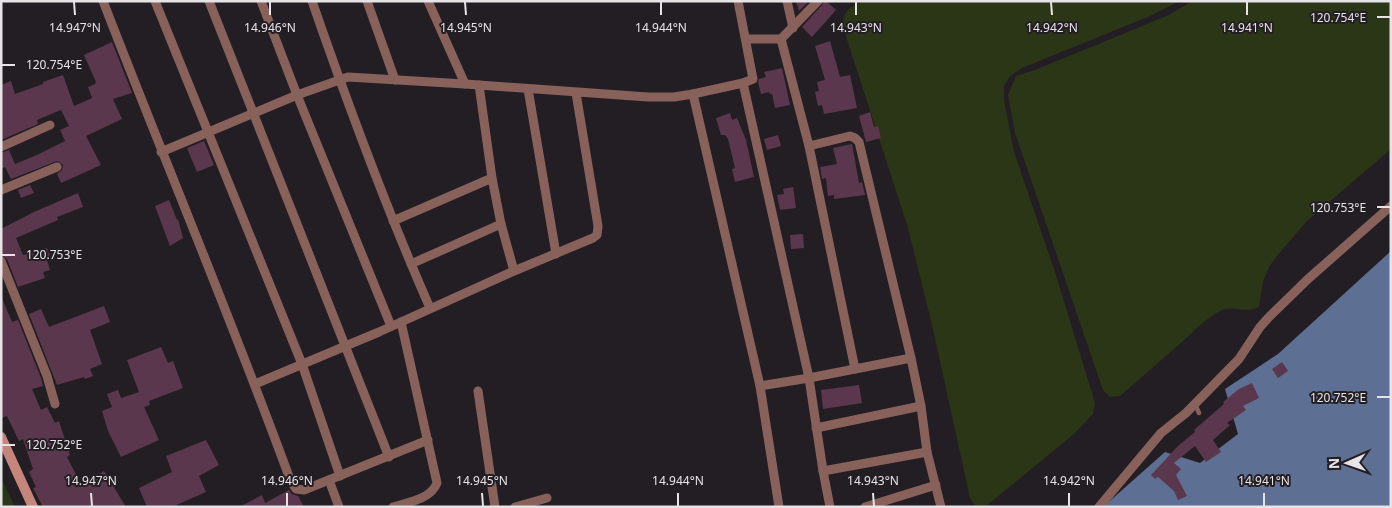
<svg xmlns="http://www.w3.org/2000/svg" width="1392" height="508" font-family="'Noto Sans',sans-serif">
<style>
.green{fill:#2b3617}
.water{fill:#5d7093}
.building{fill:#5a374d}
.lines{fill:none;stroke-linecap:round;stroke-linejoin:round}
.lane{stroke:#89615b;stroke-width:4.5}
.street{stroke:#89615b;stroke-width:9}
.secondary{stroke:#c6857c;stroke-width:10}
.ticks{fill:none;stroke:#e7e4e7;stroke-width:2}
.ticks-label{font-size:12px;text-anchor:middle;fill:#e7e4e7;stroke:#231e23;stroke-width:4;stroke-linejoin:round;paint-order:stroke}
</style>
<rect width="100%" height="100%" fill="#231e23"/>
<!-- green -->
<g class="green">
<path d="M862,1H1180L1150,16L1022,68L1010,76L1004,86V100L1014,152L1055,272L1095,403L1093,414L1075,433L985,507H976L970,498L932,325L908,228L843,27C843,11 849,8 862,1Z"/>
<path d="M1192,1H1391V149L1307,221L1276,257L1269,267L1263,281L1259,307C1246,314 1234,305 1222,310C1208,316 1193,332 1182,342C1161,360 1141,378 1120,396L1110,397L1103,390L1015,133L1008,95L1016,76L1035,70L1169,15Z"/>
<polygon points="1,478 15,507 1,507"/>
</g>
<!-- water -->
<polygon class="water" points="1391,251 1391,507 1103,507 1165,452 1200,463 1238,434 1225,389 1278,354"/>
<!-- building -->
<g class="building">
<polygon points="796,1 809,1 799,11"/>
<polygon points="824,1 826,1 836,10 812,37 802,27 822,5"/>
<polygon points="830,41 840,77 850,75 857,108 824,114 822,105 818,106 815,92 819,91 817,82 825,80 815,46"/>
<polygon points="112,42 132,93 113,99 122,119 86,136 101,165 61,183 57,174 62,170 63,165 57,161 11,179 5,167 1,169 1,153 9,150 15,164 37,155 65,141 60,130 69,126 61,110 37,120 38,124 1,140 1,85 11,81 15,94 43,84 43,82 63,75 74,106 92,98 88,87 95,84 96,82 84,55"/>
<polygon points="782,68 790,105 775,108 772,94 770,94 769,92 761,94 758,82 759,79 766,77 764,72"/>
<polygon points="870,112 874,127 878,126 881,138 866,142 859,116"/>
<polygon points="730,113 732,120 737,118 746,140 754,177 735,182 732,169 735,168 728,139 725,135 721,135 716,118"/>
<polygon points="778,135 781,146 767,150 764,139"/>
<polygon points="204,141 214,165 197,172 187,148"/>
<polygon points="852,144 859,183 862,182 865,195 834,199 834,195 828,196 826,178 822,179 820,167 837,164 833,148"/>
<polygon points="30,185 34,193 21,198 18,190"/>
<polygon points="793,187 796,208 780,210 777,195 784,194 783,189"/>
<polygon points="78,193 83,207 57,217 58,220 16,238 23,255 47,248 50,256 46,257 50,270 43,272 45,278 18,287 7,259 1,255 1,229 34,212"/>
<polygon points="169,200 177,220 178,219 183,238 170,246 155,206"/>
<polygon points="803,234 804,248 791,249 790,235"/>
<polygon points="1,296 12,322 18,320 41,378 43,386 32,389 41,410 47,407 55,423 59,421 70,455 67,457 82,486 104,471 126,507 43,507 33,488 36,487 29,472 33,469 23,439 19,441 7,416 1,418"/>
<polygon points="104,306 110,322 90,330 102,364 90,369 93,376 85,379 84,377 57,385 29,314 41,309 49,327"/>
<polygon points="161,347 168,363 173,361 183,388 149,401 150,405 144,407 159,440 121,457 108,431 102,411 112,407 107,394 118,390 121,398 139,392 127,360"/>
<polygon points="1282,362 1288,371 1278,378 1272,369"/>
<polygon points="1252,383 1259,398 1243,406 1246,410 1227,423 1230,425 1213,440 1221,452 1206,462 1195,446 1174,463 1181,469 1176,475 1187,496 1178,500 1174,491 1158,477 1155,479 1151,475 1178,446 1195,432 1194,430 1224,404 1223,402 1239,389"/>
<polygon points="859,385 862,403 823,409 821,390"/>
<polygon points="206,440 219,465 199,476 206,492 172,507 147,507 139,488 172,472 166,456"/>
<polygon points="289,490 292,494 298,496 304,507 239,507 262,495 265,503"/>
</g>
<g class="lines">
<!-- lane -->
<polyline class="lane" points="1195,404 1199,413"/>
<!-- street -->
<g class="street">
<path d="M103,1C165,162 232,320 291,482L296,489L304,490L428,440"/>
<polyline points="155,1 302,364 340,476"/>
<polyline points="209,1 389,457"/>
<polyline points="261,1 297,95 391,326"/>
<path d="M312,1C348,105 386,208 430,308"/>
<polyline points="367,1 395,80"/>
<polyline points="428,1 465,84"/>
<polyline points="738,1 753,79 743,83 693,94 760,386 779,507"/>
<polyline points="787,1 793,28"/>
<polyline points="746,39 781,39 818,1"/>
<polyline points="781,39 809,146 855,369"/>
<polyline points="743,83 809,378 823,471 830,507"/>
<polyline points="479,85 492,178 501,224 514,271"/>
<polyline points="528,89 556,254"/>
<polyline points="809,146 850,136 855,138 859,142 911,358 921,406 927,452 941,507"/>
<polyline points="1,147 50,125"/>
<polyline points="161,152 297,95 348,77 465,84 648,97 674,97 693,94"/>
<polyline points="1,190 57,167"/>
<polyline points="393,221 492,178"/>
<polyline points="1,261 47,376 55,404"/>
<polyline points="411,264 501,224"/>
<polyline points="255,384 379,332 514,271 593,238 597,235 598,226 576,93"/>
<polyline points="760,386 809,378 911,358"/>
<polyline points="478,391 495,507"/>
<polyline points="816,428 921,406"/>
<polyline points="823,471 927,452"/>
<polyline points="329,480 339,507"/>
<path d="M393,507C409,502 431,499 437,483L401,322"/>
<polyline points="515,507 547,498"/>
<polyline points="865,507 936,485"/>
<polyline points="1099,507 1161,433 1186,413 1239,359 1260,327 1269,317 1308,279 1391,206"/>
</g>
<!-- secondary -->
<polyline class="secondary" points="1,437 33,507"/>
</g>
<!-- ticks -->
<path class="ticks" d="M74,2L75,15M270,2V15M465,2L466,15M661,2V15M856,2V15M1051,2L1052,15M1247,2V15M1377,17H1390M2,65H15M1377,207H1390M2,255H15M1377,397H1390M2,445H15M91,493L92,506M287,493V506M482,493L483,506M678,493V506M873,493L874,506M1069,493V506M1264,493V506"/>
<g class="ticks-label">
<text x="1338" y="22">120.754°E</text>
<text x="75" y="32">14.947°N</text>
<text x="270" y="32">14.946°N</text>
<text x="466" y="32">14.945°N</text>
<text x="661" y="32">14.944°N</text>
<text x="856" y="32">14.943°N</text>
<text x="1052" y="32">14.942°N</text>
<text x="1247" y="32">14.941°N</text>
<text x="54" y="69">120.754°E</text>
<text x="1338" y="212">120.753°E</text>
<text x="54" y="259">120.753°E</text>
<text x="1338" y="402">120.752°E</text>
<text x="54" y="449">120.752°E</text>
<text x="91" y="485">14.947°N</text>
<text x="287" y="485">14.946°N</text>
<text x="482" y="485">14.945°N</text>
<text x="678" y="485">14.944°N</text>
<text x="873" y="485">14.943°N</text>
<text x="1069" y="485">14.942°N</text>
<text x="1264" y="485">14.941°N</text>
</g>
<!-- border -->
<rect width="1392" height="508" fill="none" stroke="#e7e4e7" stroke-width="5"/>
<!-- north arrow -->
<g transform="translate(1347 463) rotate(268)" stroke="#231e23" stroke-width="4" paint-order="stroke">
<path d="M0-4L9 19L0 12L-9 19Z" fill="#e7e4e7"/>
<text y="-8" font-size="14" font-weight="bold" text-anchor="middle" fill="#e7e4e7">N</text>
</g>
</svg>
